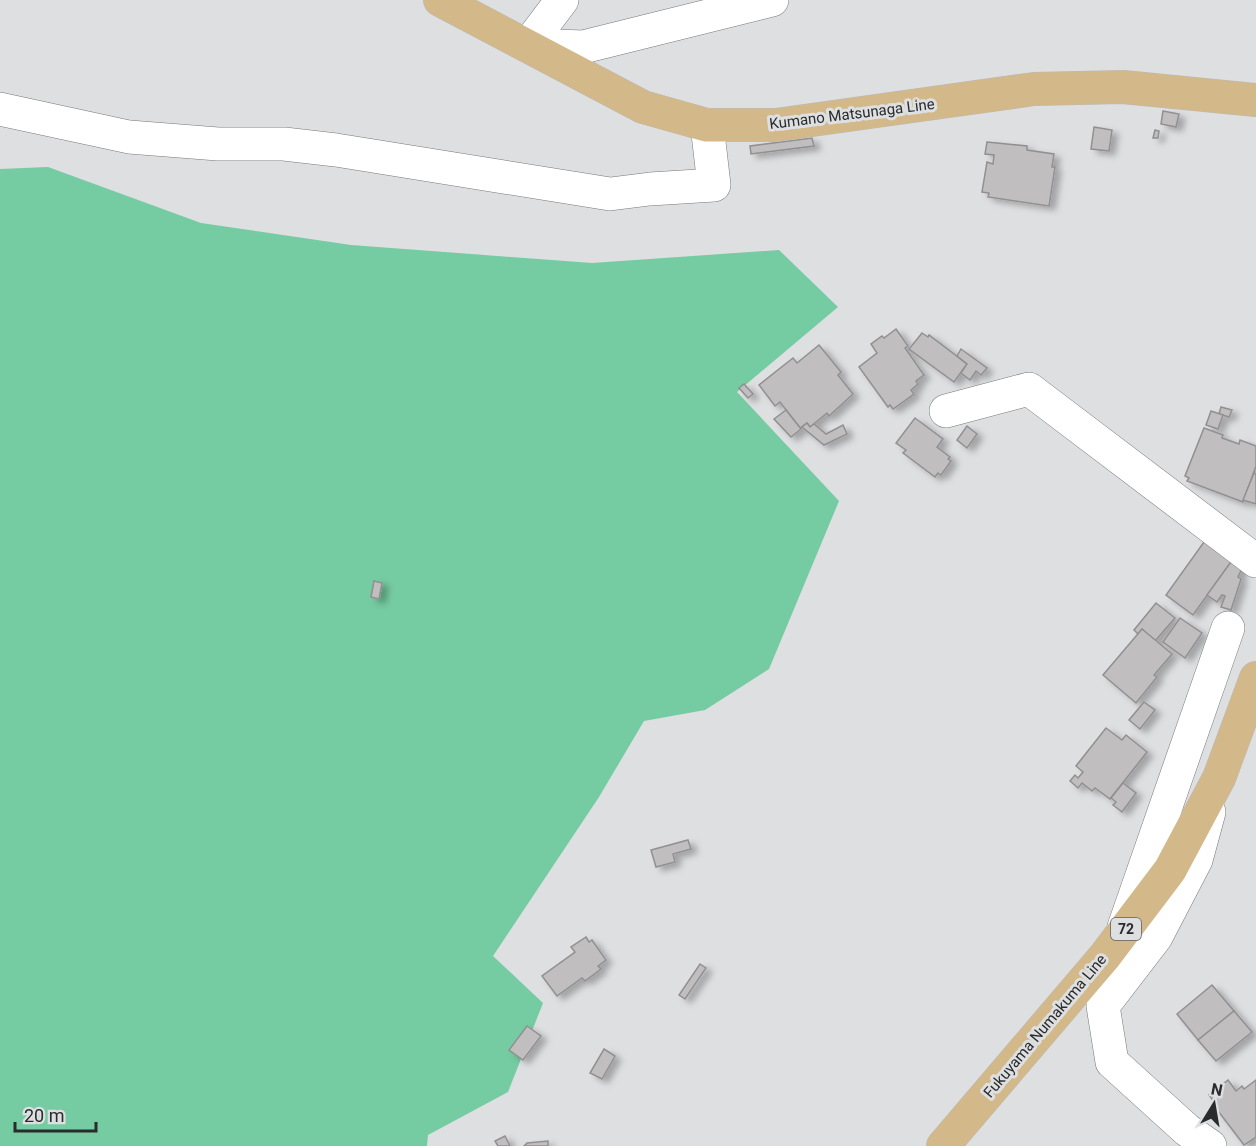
<svg xmlns="http://www.w3.org/2000/svg" width="1256" height="1146" font-family="Roboto,sans-serif">
<style>
.green{fill:#75cba2}
.building{fill:#c1bec0;stroke:#928f91;stroke-width:1.5;filter:url(#shadow)}
.lines{fill:none;stroke-linecap:round;stroke-linejoin:round}
.minor-casing{stroke:#77787a;stroke-width:34}
.major-casing{stroke:#bbb;stroke-width:34}
.minor{stroke:#fff;stroke-width:33}
.major{stroke:#d3b889;stroke-width:33}
.labels{text-anchor:middle;dominant-baseline:central;stroke-width:6;stroke-linejoin:round;paint-order:stroke}
.shield{fill:#dedfe1;stroke:#606162;stroke-width:1.5}
.shield-label{font-size:14px;font-weight:bold;fill:#2a2b2c}
.street-label{font-size:15px;fill:#2a2b2c;stroke:#dedfe1}
</style>
<defs>
<filter id="shadow"><feDropShadow dx="6" dy="4" stdDeviation="3" flood-color="#0004"/></filter>
</defs>
<rect width="100%" height="100%" fill="#dedfe1"/>
<!-- green -->
<polygon class="green" points="48,167 201,223 351,245 592,263 779,250 838,307 737,392 839,501 769,669 705,710 644,721 599,797 493,956 543,1003 508,1092 428,1135 427,1146 0,1146 0,169"/>
<!-- building -->
<g class="building">
<polygon points="1163,111 1179,114 1176,127 1161,124"/>
<polygon points="1094,127 1112,130 1109,151 1091,149"/>
<polygon points="1155,130 1159,131 1158,138 1153,138"/>
<polygon points="812,138 814,146 751,154 750,146"/>
<polygon points="987,142 1027,146 1027,150 1054,154 1052,167 1055,167 1049,206 988,197 989,193 982,192 987,162 993,164 994,155 985,154"/>
<polygon points="896,329 908,346 905,348 924,375 916,381 918,384 911,390 914,394 893,409 890,405 888,407 859,367 877,353 871,344 882,336 884,338"/>
<polygon points="922,333 928,337 929,335 967,364 954,382 909,349"/>
<polygon points="819,345 841,372 838,375 853,394 829,416 827,413 810,427 807,423 800,428 780,402 775,406 759,385 793,358 797,363"/>
<polygon points="961,349 987,368 981,375 976,371 970,380 961,373 967,364 957,356"/>
<polygon points="744,384 753,394 748,398 739,388"/>
<polygon points="1221,407 1232,410 1229,417 1219,414"/>
<polygon points="786,410 801,429 791,437 774,419"/>
<polygon points="1211,411 1223,415 1218,429 1206,425"/>
<polygon points="915,418 943,439 937,447 950,457 948,459 951,461 941,475 938,473 935,477 903,453 906,450 896,443"/>
<polygon points="807,423 810,427 814,424 826,434 843,425 847,434 824,445 802,427"/>
<polygon points="967,426 977,434 967,448 957,440"/>
<polygon points="1204,428 1223,435 1222,438 1239,444 1240,440 1256,446 1256,466 1243,502 1187,481 1189,478 1185,476"/>
<polygon points="1254,473 1256,474 1256,504 1243,500"/>
<polygon points="1209,535 1236,555 1193,615 1166,595"/>
<polygon points="1236,555 1245,562 1238,577 1241,579 1231,610 1221,607 1225,596 1222,595 1217,602 1207,595"/>
<polygon points="374,581 382,583 379,599 371,597"/>
<polygon points="1156,603 1175,618 1155,641 1142,629 1138,634 1134,630"/>
<polygon points="1180,618 1202,633 1185,658 1163,642"/>
<polygon points="1142,629 1172,654 1154,675 1157,677 1136,703 1103,675"/>
<polygon points="1144,702 1155,710 1140,729 1129,720"/>
<polygon points="1106,728 1122,740 1126,735 1147,752 1110,799 1095,788 1092,791 1082,783 1078,788 1070,781 1075,775 1078,778 1083,772 1076,766"/>
<polygon points="1123,783 1136,793 1122,812 1113,805 1116,802 1111,798"/>
<polygon points="688,840 691,849 673,854 675,862 656,867 651,850"/>
<polygon points="586,937 589,942 592,940 606,960 598,966 601,969 585,981 582,978 557,996 542,976 575,952 571,947"/>
<polygon points="700,964 706,968 685,999 679,995"/>
<polygon points="1212,985 1234,1011 1198,1040 1177,1014"/>
<polygon points="1234,1011 1252,1032 1216,1061 1198,1040"/>
<polygon points="527,1026 541,1036 523,1060 509,1050"/>
<polygon points="604,1049 615,1056 602,1079 590,1073"/>
<polygon points="1228,1080 1236,1091 1242,1086 1244,1089 1256,1080 1256,1137 1244,1145 1215,1107 1217,1106 1209,1095"/>
<polygon points="505,1136 510,1146 498,1146 495,1141"/>
<polygon points="548,1141 548,1146 524,1146 527,1143"/>
</g>
<g class="lines">
<defs>
<g id="minor">
<polyline points="528,45 583,47 772,0"/>
<polyline points="528,45 562,0"/>
<polyline points="0,109 129,137 218,144 284,144 336,150 610,194 650,189 714,185 707,125"/>
<polyline points="946,411 1029,389 1256,561"/>
<polyline points="1209,812 1196,860 1156,937 1103,1006 1112,1062 1187,1130 1210,1146"/>
<polyline points="1124,927 1228,628"/>
</g>
<g id="major">
<polyline points="440,0 643,107 707,125 776,125 1034,89 1123,87 1256,100"/>
<polyline points="943,1146 1105,956 1170,870 1219,778 1256,678"/>
</g>
</defs>
<!-- minor casing -->
<use href="#minor" class="minor-casing"/>
<!-- major casing -->
<use href="#major" class="major-casing"/>
<!-- minor -->
<use href="#minor" class="minor"/>
<!-- major -->
<use href="#major" class="major"/>
</g>
<g class="labels">
<!-- shield labels -->
<rect class="shield" x="1111" y="918" width="30" height="22" rx="4.5"/>
<g class="shield-label">
<text x="1126" y="929">72</text>
</g>
<!-- street labels -->
<g class="street-label">
<text transform="translate(852 114) rotate(-7)">Kumano Matsunaga Line</text>
<text transform="translate(1045 1026) rotate(-50)">Fukuyama Numakuma Line</text>
</g>
</g>
<!-- north arrow -->
<g transform="translate(1214 1104) rotate(11)" stroke="#dedfe1" stroke-width="4.5" paint-order="stroke">
<path d="M0-4.5L10 22L0 15L-10 22Z" fill="#2a2b2c"/>
<text y="-9" font-size="16" font-weight="bold" text-anchor="middle" fill="#2a2b2c">N</text>
</g>
<!-- scale -->
<path d="M15 1122v9h81v-9" fill="none" stroke="#2a2b2c" stroke-width="3"/>
<text x="24" y="1122" font-size="18" fill="#2a2b2c" stroke="#dedfe1" stroke-width="4.5" paint-order="stroke">20 m</text>
</svg>
